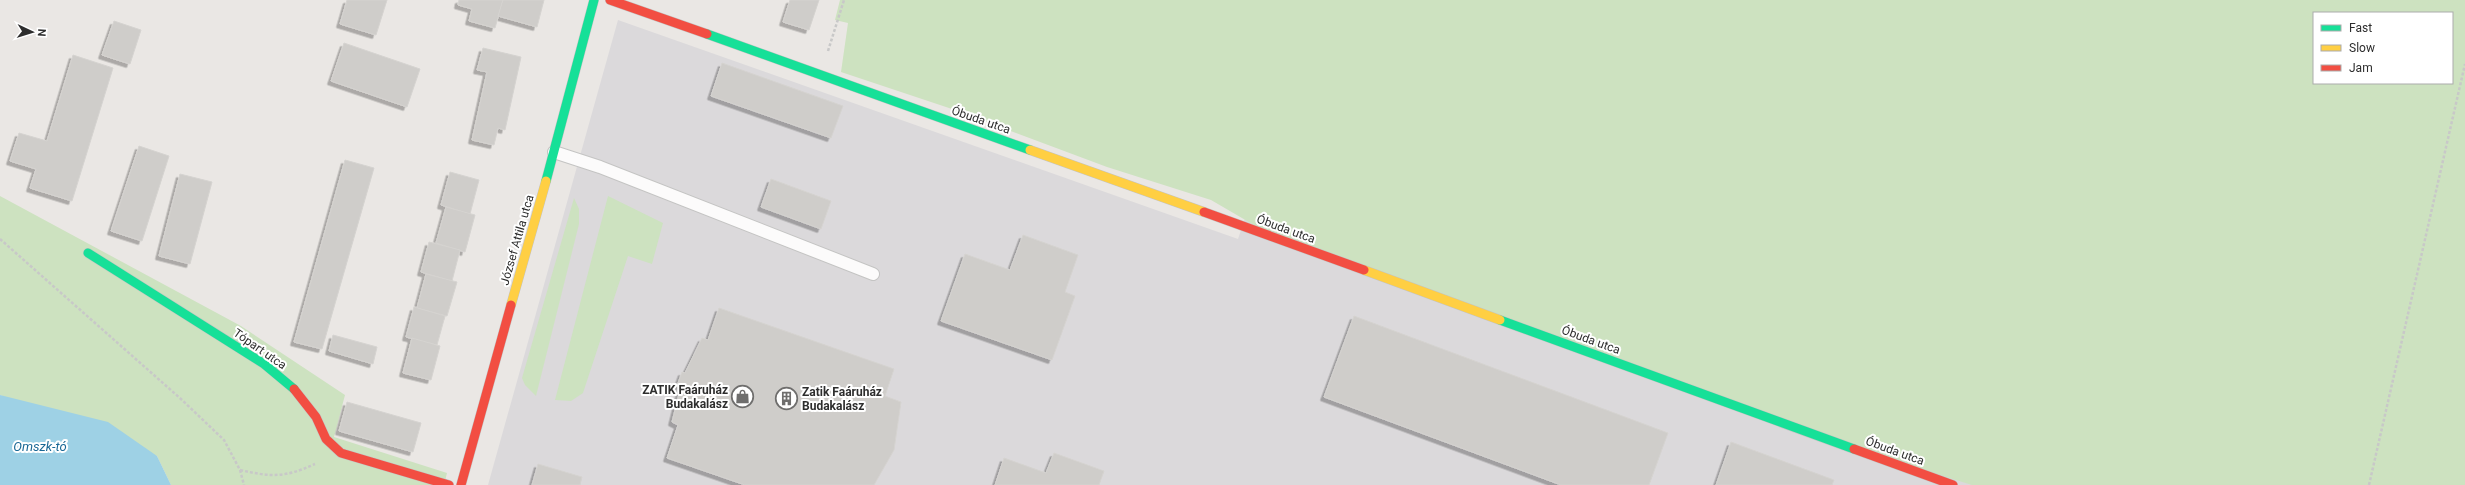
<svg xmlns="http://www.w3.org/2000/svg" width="2465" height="485" font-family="Roboto,sans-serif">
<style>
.industrial{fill:#dbd9db}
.green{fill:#cde2c0;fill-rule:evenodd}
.water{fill:#9ed1e5}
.building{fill:#cfcdca;stroke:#d5d3d0;filter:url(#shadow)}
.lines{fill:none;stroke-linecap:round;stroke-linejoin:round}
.lane-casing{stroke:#c4c4c3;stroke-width:14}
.fast-casing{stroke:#c4c4c3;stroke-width:10}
.slow-casing{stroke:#c4c4c3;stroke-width:10}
.jam-casing{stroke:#c4c4c3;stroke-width:10}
.path{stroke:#c8c8c8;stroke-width:2.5;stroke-dasharray:3 2;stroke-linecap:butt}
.lane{stroke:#fcfbfb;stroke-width:12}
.fast{stroke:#16e098;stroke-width:9}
.slow{stroke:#ffcf43;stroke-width:9}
.jam{stroke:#f24e42;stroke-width:9}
.labels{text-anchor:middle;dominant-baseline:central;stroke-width:4;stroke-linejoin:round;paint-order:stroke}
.street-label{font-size:12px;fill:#2d2d2d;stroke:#fff}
.poi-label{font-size:12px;font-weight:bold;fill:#2d2d2d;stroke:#fff;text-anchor:end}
.water-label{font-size:13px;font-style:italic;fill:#1a6895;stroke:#fff}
</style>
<defs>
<filter id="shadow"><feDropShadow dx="-3.5" dy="3.5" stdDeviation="0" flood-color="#0004"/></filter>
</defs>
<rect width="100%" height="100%" fill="#eae7e4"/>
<!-- industrial -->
<polygon class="industrial" points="618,20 1238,239 1248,209 2022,485 488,485"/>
<!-- green -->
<g class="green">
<path d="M840,0H2465V485H1972L1820,438L1254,225L1211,200L1107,167L955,110L841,72L848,23L835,20ZM2314,13H2452V83H2314Z"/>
<polygon points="0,196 241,326 345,395 334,437 447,473 444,485 171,485 157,456 0,395"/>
<polygon points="608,196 663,223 652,264 628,256 583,393 571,401 555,400"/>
<polygon points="574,198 579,209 579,224 536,396 525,385 522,378"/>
</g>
<!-- water -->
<polygon class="water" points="0,395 108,422 157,456 171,485 0,485"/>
<!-- building -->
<g class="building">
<polygon points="347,0 387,0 376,35 340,24"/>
<polygon points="459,0 503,0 495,28 469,21 472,9 458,5"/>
<polygon points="503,0 544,0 537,27 498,16"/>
<polygon points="790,0 819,0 809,30 783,22"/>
<polygon points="114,21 141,30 130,64 102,55"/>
<polygon points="344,43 420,69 407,107 331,81"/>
<polygon points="483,48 521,57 505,130 498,128 494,145 472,140 487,72 477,70"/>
<polygon points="73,55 113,68 72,201 30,188 36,169 10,161 19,133 47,141"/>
<polygon points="722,63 843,106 831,138 711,96"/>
<polygon points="139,146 169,156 142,241 111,231"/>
<polygon points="345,160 374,168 322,349 294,342"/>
<polygon points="450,172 479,180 470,214 441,205"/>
<polygon points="180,174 212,182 190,264 159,256"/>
<polygon points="771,179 831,201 821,229 761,207"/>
<polygon points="446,207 475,215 465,252 436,243"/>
<polygon points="1023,235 1078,255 1065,292 1075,296 1052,360 941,321 965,254 1010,270"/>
<polygon points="429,242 460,250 452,281 421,272"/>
<polygon points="426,274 457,282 447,316 417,308"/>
<polygon points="414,307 445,316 437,345 406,337"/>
<polygon points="719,308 894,369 885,396 901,402 894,450 874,485 745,485 667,458 678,425 672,422 681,386 677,386 682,372 685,373 702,338 708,340"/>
<polygon points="1354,316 1668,433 1649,485 1561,485 1324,397"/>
<polygon points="333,335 377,347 373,364 329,351"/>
<polygon points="412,338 440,346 431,380 403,373"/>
<polygon points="347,402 421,423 413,452 339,431"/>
<polygon points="1731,442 1834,480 1832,485 1716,485"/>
<polygon points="1054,453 1104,471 1099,485 995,485 1004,458 1046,473"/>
<polygon points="538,464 582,477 580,485 532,485"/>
</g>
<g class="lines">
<defs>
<polyline id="lane" points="554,152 600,167 873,274"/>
<g id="fast">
<polyline points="707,34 1030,150"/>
<polyline points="546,181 594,0"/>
<polyline points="88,253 264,364 294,389"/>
<polyline points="1500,320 1854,449"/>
</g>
<g id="slow">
<polyline points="1030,150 1204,212"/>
<polyline points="1364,270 1500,320"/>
<polyline points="511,305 546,181"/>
</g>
<g id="jam">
<polyline points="610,0 707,34"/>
<polyline points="1204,212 1364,270"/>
<polyline points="294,389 316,417 326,439 341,453 449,485"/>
<polyline points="1854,449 1953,485"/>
<polyline points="461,485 511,305"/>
</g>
</defs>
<!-- lane casing -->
<use href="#lane" class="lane-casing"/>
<!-- fast casing -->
<use href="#fast" class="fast-casing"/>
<!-- slow casing -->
<use href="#slow" class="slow-casing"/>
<!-- jam casing -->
<use href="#jam" class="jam-casing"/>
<!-- path -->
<g class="path">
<polyline points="828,51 844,0"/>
<polyline points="0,239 181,399 224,440 240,470 244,485"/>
<path d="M240,470C271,477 284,478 315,464"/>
<polyline points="2369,485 2465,64"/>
</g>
<!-- lane -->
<use href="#lane" class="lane"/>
<!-- fast -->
<use href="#fast" class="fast"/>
<!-- slow -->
<use href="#slow" class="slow"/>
<!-- jam -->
<use href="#jam" class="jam"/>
</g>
<!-- icons -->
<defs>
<symbol id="shop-ring" viewBox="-11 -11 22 22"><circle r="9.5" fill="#fff" stroke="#6f6e6d" stroke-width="1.5"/><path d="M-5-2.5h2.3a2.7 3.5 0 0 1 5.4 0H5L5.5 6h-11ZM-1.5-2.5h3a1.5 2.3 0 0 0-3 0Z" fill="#6f6e6d"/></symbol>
<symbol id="building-ring" viewBox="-11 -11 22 22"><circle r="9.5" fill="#fff" stroke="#6f6e6d" stroke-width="1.5"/><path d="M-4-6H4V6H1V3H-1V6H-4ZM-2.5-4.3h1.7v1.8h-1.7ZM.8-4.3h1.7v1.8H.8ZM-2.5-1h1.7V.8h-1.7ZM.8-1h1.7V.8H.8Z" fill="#6f6e6d"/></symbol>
</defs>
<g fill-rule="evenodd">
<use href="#shop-ring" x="730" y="384" width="25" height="25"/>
<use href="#building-ring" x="774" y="386" width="25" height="25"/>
</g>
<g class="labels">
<!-- street labels -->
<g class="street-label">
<text transform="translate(981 120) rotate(19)">Óbuda utca</text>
<text transform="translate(1286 229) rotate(20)">Óbuda utca</text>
<text transform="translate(517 240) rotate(-74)">József Attila utca</text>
<text transform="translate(1591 340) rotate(20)">Óbuda utca</text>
<text transform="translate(260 349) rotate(35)">Tópart utca</text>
<text transform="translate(1895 451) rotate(20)">Óbuda utca</text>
</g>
<!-- poi labels -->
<g class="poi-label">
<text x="728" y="390">ZATIK Faáruház<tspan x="728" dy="14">Budakalász</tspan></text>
<text x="802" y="392" text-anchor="start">Zatik Faáruház<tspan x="802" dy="14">Budakalász</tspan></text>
</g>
<!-- water labels -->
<g class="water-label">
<text x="40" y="446">Omszk-tó</text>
</g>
</g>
<!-- legend -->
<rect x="2313" y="12" width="140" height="72" fill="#ffffff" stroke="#ababab"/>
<rect x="2321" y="25" width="20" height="6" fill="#16e098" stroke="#ababab"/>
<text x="2349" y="32" font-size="12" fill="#2d2d2d">Fast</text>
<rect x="2321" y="45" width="20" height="6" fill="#ffcf43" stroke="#ababab"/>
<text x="2349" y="52" font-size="12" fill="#2d2d2d">Slow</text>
<rect x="2321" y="65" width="20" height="6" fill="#f24e42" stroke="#ababab"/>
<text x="2349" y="72" font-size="12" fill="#2d2d2d">Jam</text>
<!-- north arrow -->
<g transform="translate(32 32) rotate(94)" stroke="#ffffff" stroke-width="3" paint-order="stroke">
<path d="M0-3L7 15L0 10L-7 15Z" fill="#2d2d2d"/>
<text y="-6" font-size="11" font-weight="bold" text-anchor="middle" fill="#2d2d2d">N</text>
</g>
</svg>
